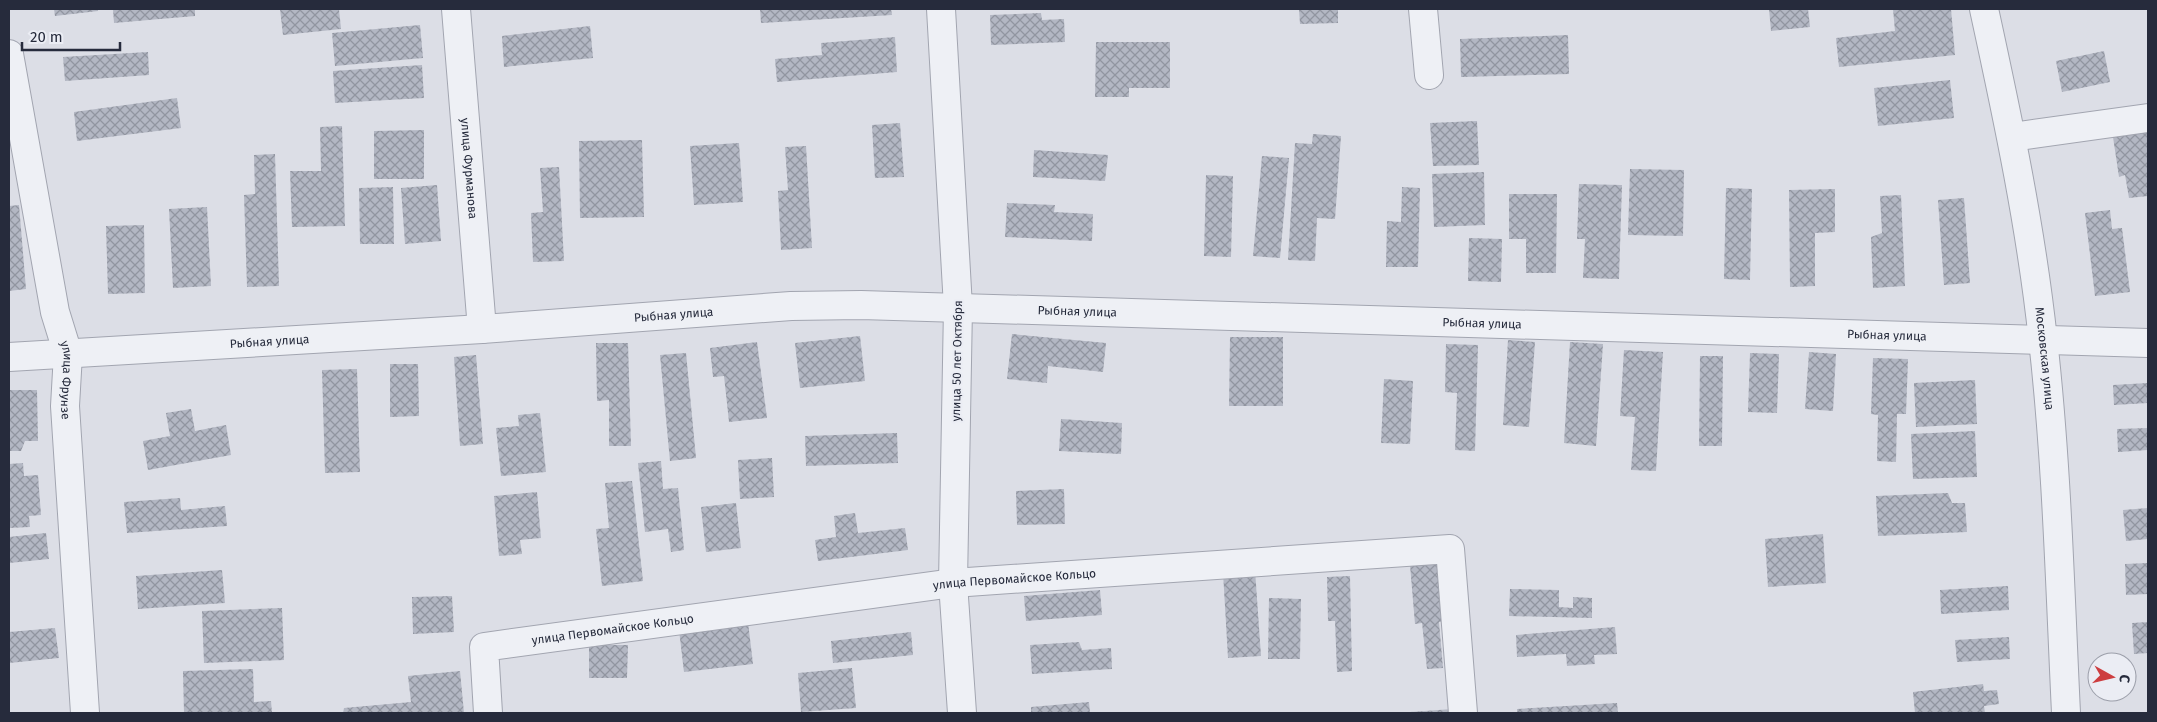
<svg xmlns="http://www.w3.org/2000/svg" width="2157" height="722" font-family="'Fira Sans',sans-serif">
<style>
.building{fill:url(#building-cross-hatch)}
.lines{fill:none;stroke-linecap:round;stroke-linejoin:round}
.minor-casing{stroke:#a2a5b0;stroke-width:30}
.tertiary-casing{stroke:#a2a5b0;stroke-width:30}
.minor{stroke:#eef0f5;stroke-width:28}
.tertiary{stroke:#eef0f5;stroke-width:28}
.labels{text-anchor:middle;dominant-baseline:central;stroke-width:4.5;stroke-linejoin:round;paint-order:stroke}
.street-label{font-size:12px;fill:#262b3c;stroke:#ebedf4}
</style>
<defs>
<pattern id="building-cross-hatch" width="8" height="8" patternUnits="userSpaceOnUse" patternTransform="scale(1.25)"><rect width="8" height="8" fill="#b3b7c3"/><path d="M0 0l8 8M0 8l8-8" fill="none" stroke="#9195a0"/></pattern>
</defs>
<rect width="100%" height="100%" fill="#dcdee6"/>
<!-- building -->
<g class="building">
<polygon points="54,9 98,9 98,11 55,16"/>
<polygon points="113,9 195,9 195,16 114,23"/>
<polygon points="280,9 339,9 341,29 283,35"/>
<polygon points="760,9 891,9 892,15 761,23"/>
<polygon points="1299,9 1338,9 1338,23 1300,24"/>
<polygon points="1769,9 1808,9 1810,27 1771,31"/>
<polygon points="1893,9 1951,9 1955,55 1839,67 1836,38 1895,31"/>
<polygon points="1041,13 1042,20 1064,19 1065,42 991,45 990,15"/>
<polygon points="420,25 423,58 335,66 332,33"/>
<polygon points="590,26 593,58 504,67 502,36"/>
<polygon points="1568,35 1569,74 1461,77 1460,39"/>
<polygon points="895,37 897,72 777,82 775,59 822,55 821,43"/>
<polygon points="1096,42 1170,42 1170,88 1129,88 1129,97 1095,97"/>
<polygon points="2104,51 2110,82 2062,92 2056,61"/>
<polygon points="148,52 149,75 65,81 63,57"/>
<polygon points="422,65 424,98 335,103 333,71"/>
<polygon points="1950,80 1954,118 1878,126 1874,88"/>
<polygon points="177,98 181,128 77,141 74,112"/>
<polygon points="1477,121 1479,165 1433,166 1430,123"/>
<polygon points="900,123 904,177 875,178 872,125"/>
<polygon points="342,126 345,226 292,227 290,171 321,171 320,127"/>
<polygon points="424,130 424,179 374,179 374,131"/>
<polygon points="2148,131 2148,196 2129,198 2125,175 2119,177 2113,137"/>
<polygon points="1313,134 1341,136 1335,219 1317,218 1315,261 1288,260 1295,143 1312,144"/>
<polygon points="642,140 644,217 580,218 579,141"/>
<polygon points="739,143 743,202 694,205 690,146"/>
<polygon points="806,146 812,248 781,250 778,191 788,190 785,147"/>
<polygon points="1034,150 1108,155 1105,181 1033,177"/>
<polygon points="275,154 279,286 247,287 244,195 255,194 254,155"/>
<polygon points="1262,156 1289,158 1280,258 1253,256"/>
<polygon points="559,167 564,261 533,262 531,213 543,212 540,168"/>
<polygon points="1630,169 1684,170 1683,236 1628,235"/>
<polygon points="1484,172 1485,225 1434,227 1432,174"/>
<polygon points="1206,175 1233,176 1231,257 1204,256"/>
<polygon points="1579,184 1622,185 1619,279 1583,278 1585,239 1577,239"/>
<polygon points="437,185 441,241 405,244 401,188"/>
<polygon points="393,187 394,244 360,244 359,188"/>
<polygon points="1402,187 1420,188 1418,267 1386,267 1387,221 1401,222"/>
<polygon points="1726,188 1752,189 1750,280 1724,279"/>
<polygon points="1835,189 1835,232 1815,233 1815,286 1790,287 1789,190"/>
<polygon points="1509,194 1557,194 1556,273 1526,273 1526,239 1509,239"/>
<polygon points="1901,195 1905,286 1873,288 1871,237 1882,233 1880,196"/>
<polygon points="1964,198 1970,283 1944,285 1938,200"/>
<polygon points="1007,203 1055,205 1054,212 1093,214 1092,241 1005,237"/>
<polygon points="19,205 26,289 9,291 9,206"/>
<polygon points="207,207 211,286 173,288 169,209"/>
<polygon points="2110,210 2112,229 2122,228 2130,292 2095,296 2085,213"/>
<polygon points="144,225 145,293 108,294 106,226"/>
<polygon points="1469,238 1502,239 1501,282 1468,281"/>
<polygon points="1012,334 1106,343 1103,372 1048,366 1047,383 1007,379"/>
<polygon points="860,336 865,381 800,388 795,343"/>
<polygon points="1230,337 1283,337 1283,406 1229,406"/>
<polygon points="1508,340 1535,342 1529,427 1503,425"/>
<polygon points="757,342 767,418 729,422 724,376 713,377 710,348"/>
<polygon points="1570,342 1603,344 1596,446 1564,443"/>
<polygon points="596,343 628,343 631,446 609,446 609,400 597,401"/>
<polygon points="1446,344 1478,345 1475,451 1455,450 1457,393 1445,392"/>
<polygon points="1624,350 1663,352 1656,471 1631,470 1635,417 1620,416"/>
<polygon points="1809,352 1836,354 1833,411 1805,409"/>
<polygon points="686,353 696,458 670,461 660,355"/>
<polygon points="1750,353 1779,354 1777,413 1748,412"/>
<polygon points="476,355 483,444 460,446 454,357"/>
<polygon points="1700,356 1723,356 1722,446 1699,446"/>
<polygon points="1873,358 1908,359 1906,414 1897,414 1896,462 1877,461 1878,415 1871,414"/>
<polygon points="390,364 418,364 419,416 390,417"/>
<polygon points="357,369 360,472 325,473 322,370"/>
<polygon points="1384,379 1413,381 1410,444 1381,443"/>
<polygon points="1975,380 1977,424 1916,427 1914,383"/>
<polygon points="2148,383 2148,403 2114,405 2113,385"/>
<polygon points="9,390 37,390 38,441 25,441 21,451 9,451"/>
<polygon points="191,409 195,431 226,425 231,455 148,470 143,441 170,436 166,413"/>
<polygon points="540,413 546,472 501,476 496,428 519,426 518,415"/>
<polygon points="1061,419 1122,423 1121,454 1059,451"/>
<polygon points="2148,428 2148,450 2118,452 2117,429"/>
<polygon points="1975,431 1977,477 1913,479 1911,434"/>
<polygon points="897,433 898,463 806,466 805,436"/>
<polygon points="772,458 774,497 740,499 738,460"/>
<polygon points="661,461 663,489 678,488 684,550 671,552 668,529 645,532 638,463"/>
<polygon points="23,463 24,476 38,475 41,515 29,516 30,527 9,528 9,464"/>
<polygon points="632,481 643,581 602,586 596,529 609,528 605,483"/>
<polygon points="1064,489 1065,524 1017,525 1016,491"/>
<polygon points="537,492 541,538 520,540 522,554 499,556 494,496"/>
<polygon points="1948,493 1952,503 1965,503 1967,532 1878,536 1876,496"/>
<polygon points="180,498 181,510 225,506 227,526 127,533 124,502"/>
<polygon points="736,503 741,548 706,552 701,507"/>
<polygon points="2148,508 2148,539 2126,541 2123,510"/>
<polygon points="855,513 858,533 905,528 908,550 818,561 815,540 836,537 834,516"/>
<polygon points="46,533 49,559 9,563 9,537"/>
<polygon points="1823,534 1826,583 1768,587 1765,539"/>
<polygon points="1439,562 1444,621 1439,622 1443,668 1427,669 1422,623 1415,624 1410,565"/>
<polygon points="2148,563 2148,594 2126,595 2125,564"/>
<polygon points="222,570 225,603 138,609 136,576"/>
<polygon points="1255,570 1261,656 1228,658 1223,572"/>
<polygon points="1350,576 1352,671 1337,672 1335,621 1328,621 1327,577"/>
<polygon points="2008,586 2009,610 1941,614 1940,590"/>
<polygon points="1510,589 1559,590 1559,607 1573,608 1573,597 1592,598 1592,618 1509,616"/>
<polygon points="1100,590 1102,615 1026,621 1024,596"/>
<polygon points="452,596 454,632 413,634 412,597"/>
<polygon points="1269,598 1301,599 1300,659 1268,659"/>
<polygon points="282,608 284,660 204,663 202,611"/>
<polygon points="748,622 753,664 684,672 679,630"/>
<polygon points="2148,622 2148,653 2134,654 2132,623"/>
<polygon points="1615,627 1617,654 1594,655 1595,664 1567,666 1566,654 1517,657 1516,635"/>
<polygon points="55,628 59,658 9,663 9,632"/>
<polygon points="911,632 913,655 833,663 831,641"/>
<polygon points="2009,637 2010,659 1957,662 1955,640"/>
<polygon points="1079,642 1082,650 1111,648 1112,669 1032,674 1030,645"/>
<polygon points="589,645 628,645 627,678 589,678"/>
<polygon points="852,668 856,708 801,712 798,673"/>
<polygon points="253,669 254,702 271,701 272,713 184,713 183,671"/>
<polygon points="460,671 464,713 343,713 344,708 411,702 408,676"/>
<polygon points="1983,684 1984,691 1997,690 1999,704 1984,706 1985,713 1915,713 1913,692"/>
<polygon points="1089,702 1090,713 1031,713 1031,707"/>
<polygon points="1617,703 1618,713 1517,713 1517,709"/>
<polygon points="1453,709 1453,713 1410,713 1410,712"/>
</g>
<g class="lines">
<defs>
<g id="minor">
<path id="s1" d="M456,9L482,329"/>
<polyline points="941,9 958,307 953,583 962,713"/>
<polyline points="1423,9 1429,75"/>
<path id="s2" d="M1984,9C2008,119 2031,228 2043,340C2057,464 2060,589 2066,713"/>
<path id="s3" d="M9,54L55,312L68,354L65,406L85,713"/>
<polyline points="2012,137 2148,118"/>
<path id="s4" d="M488,713L484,647L953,583L1450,549L1463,713"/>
</g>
<g id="tertiary">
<path id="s5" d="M9,357L482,329L791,306L861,305L2148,343"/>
</g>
</defs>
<!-- minor casing -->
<use href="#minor" class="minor-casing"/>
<!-- tertiary casing -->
<use href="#tertiary" class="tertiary-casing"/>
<!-- minor -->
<use href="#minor" class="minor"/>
<!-- tertiary -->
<use href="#tertiary" class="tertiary"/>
</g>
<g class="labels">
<!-- street labels -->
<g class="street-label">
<text stroke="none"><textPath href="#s1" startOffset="160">улица Фурманова</textPath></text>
<text stroke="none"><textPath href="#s5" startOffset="1070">Рыбная улица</textPath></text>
<text stroke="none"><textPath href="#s5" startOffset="666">Рыбная улица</textPath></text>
<text stroke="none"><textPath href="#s5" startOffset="1475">Рыбная улица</textPath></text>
<text stroke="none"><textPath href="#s5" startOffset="1880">Рыбная улица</textPath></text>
<text stroke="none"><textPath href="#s5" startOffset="261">Рыбная улица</textPath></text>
<text stroke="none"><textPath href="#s2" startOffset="355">Московская улица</textPath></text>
<text transform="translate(957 361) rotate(-89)">улица 50 лет Октября</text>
<text stroke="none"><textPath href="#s3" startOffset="332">улица Фрунзе</textPath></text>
<text stroke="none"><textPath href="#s4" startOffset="601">улица Первомайское Кольцо</textPath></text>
<text stroke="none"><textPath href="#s4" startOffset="196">улица Первомайское Кольцо</textPath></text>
</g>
</g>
<!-- border -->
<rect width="2157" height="722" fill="none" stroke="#262b3c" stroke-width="20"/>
<!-- north arrow -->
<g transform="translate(2112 677) rotate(98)"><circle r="24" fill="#ebedf4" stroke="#9c9faa"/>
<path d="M0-4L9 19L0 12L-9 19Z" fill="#cd3e40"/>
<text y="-8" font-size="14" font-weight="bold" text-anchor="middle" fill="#262b3c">С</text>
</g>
<!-- scale -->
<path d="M22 42v8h98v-8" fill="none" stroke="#262b3c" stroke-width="2.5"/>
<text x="30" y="42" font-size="15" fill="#262b3c" stroke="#ebedf4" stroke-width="4" paint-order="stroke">20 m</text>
</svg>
